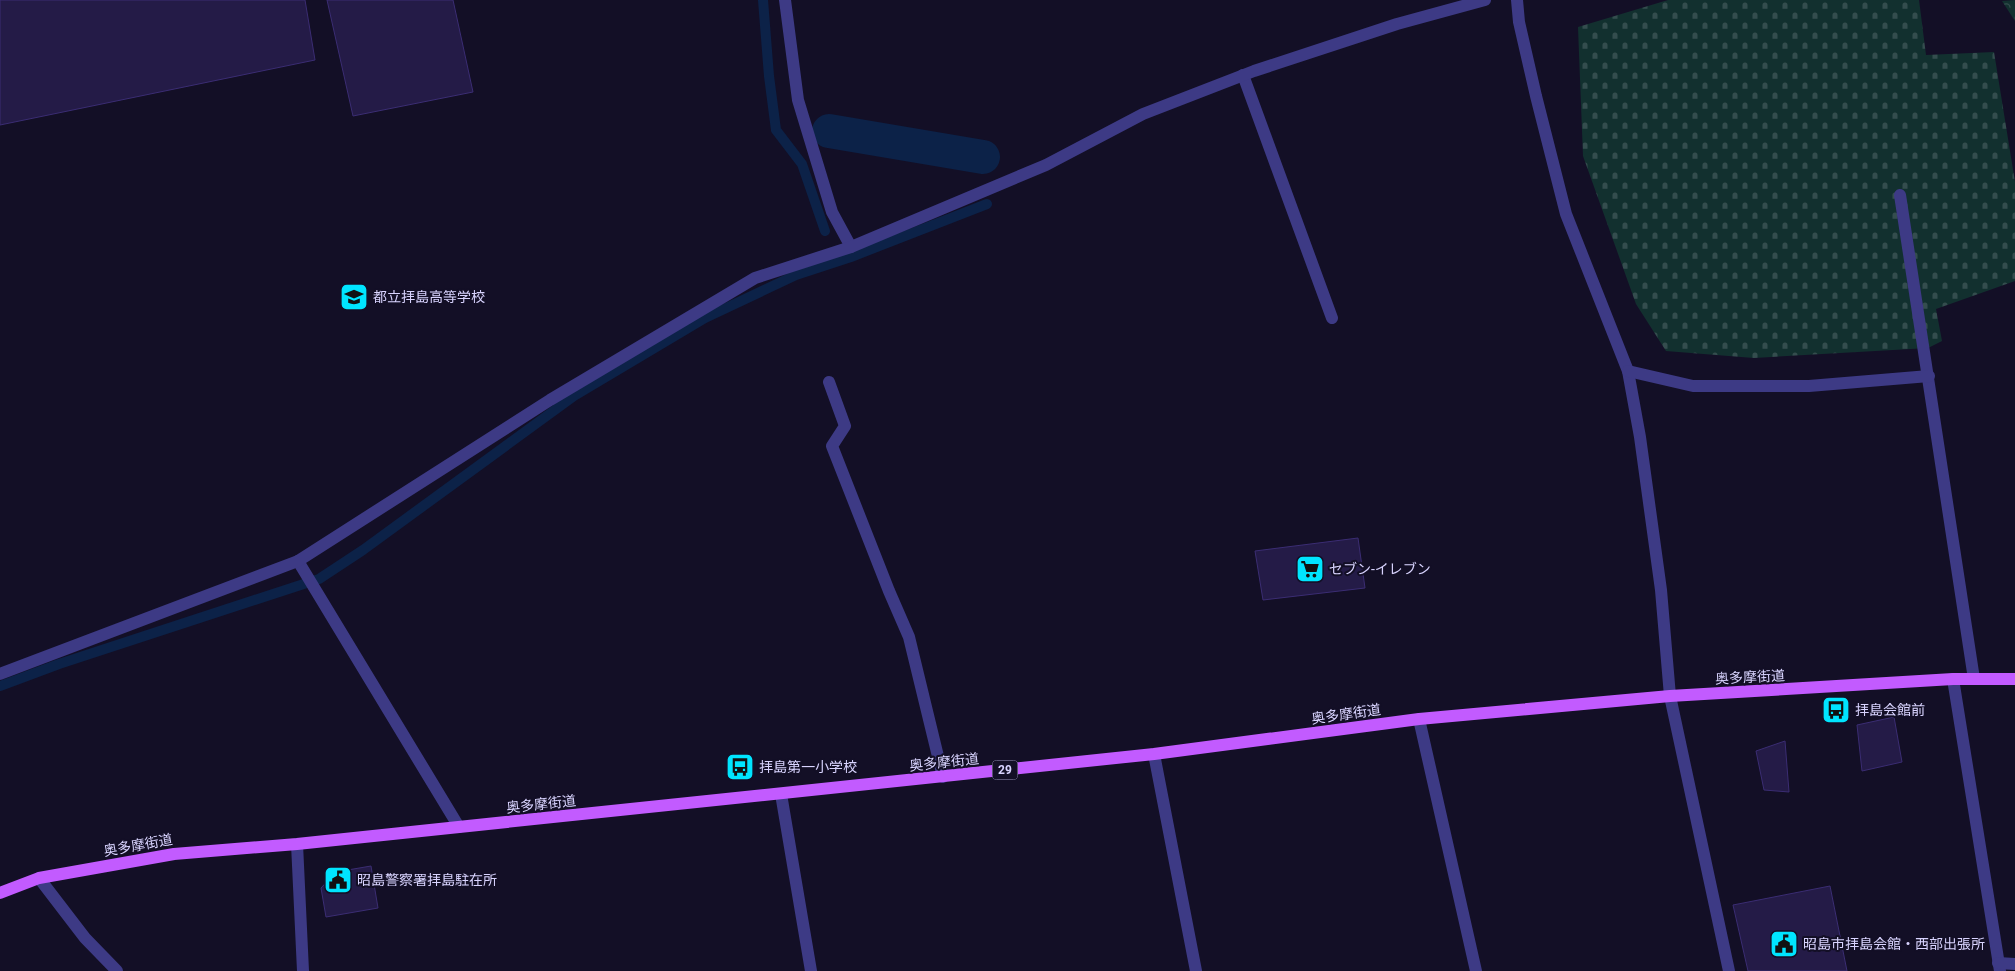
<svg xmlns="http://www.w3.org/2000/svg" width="2015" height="971" font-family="Roboto,'Noto Sans JP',sans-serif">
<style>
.forest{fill:url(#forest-crowns)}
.cemetery{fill:url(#cemetery-stones)}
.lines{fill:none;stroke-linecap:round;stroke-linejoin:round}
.stream{stroke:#0c2248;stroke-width:10}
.canal{stroke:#0c2248;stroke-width:34}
.building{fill:#241b47;stroke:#3b2d73}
.minor{stroke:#3d3a85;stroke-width:12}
.major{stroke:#c25bff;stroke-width:12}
.labels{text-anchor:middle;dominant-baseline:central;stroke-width:4;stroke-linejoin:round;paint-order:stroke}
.shield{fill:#130f26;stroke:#9e99be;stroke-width:1}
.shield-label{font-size:12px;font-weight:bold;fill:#d9d4ff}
.poi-label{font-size:14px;fill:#d9d4ff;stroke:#130f26;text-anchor:start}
.street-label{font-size:14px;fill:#d9d4ff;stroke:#130f26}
</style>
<defs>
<pattern id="forest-crowns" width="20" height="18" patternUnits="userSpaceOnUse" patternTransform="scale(1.25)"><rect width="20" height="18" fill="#12302f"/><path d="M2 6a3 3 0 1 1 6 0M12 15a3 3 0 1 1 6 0" fill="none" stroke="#344d4e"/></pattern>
<pattern id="cemetery-stones" width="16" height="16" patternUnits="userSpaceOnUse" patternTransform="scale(1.25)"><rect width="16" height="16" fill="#12302f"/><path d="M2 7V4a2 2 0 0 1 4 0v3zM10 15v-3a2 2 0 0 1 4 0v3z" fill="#344d4e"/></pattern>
</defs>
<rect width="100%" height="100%" fill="#130f26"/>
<!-- forest -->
<polygon class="forest" points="2015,0 2015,21 2002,1"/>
<!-- cemetery -->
<polygon class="cemetery" points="1668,0 1919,0 1926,55 1994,52 2015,182 2015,281 1936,309 1942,341 1928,348 1754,358 1666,351 1636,304 1583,156 1578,27"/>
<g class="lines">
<!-- stream -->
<g class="stream">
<polyline points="763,0 769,76 776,130 802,164 825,231"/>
<polyline points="0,686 59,664 319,579 363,550 574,396 705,318 796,275 851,257 987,204"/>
</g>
<!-- canal -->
<polyline class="canal" points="829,131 983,157"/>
</g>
<!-- building -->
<g class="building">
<polygon points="0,0 305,0 315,60 0,125"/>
<polygon points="327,0 453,0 473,92 353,116"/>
<polygon points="1358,538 1365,588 1263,600 1255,551"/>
<polygon points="1894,717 1902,762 1862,771 1857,725"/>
<polygon points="1785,741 1789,792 1764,790 1756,751"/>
<polygon points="371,866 378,908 326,917 321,888 336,872"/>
<polygon points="1830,886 1847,971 1748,971 1733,905"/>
</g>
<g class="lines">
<!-- minor -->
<g class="minor">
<polyline points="785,0 798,100 832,212 851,247"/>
<polyline points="1517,0 1519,22 1536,96 1566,214 1628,371 1640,437 1661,590 1670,696 1729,971"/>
<polyline points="1243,75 1332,318"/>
<polyline points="1900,195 1974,679"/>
<polyline points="1628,371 1693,386 1809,386 1929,376"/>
<polyline points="829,382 845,426 832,446 889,591 909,637 943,777"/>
<polyline points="298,561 459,827"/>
<polyline points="0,674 298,561 550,400 755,278 851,247 1046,165 1143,114 1254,71 1397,24 1485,0"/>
<polyline points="1953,679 2000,971"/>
<polyline points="1419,719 1476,971"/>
<polyline points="1154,754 1196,971"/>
<polyline points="781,794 811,971"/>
<polyline points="297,844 303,971"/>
<polyline points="39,878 85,938 117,971"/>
<polyline points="1998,963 2015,964"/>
</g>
<!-- major -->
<polyline class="major" points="0,893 39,878 174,854 297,844 1154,754 1419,719 1670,696 1953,679 2015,679"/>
</g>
<!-- icons -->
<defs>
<symbol id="school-square" viewBox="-11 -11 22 22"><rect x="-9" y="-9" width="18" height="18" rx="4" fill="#00e5ff" stroke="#130f26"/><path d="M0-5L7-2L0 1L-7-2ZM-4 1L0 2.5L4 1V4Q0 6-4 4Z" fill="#111"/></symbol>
<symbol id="supermarket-square" viewBox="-11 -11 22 22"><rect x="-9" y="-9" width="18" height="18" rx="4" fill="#00e5ff" stroke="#130f26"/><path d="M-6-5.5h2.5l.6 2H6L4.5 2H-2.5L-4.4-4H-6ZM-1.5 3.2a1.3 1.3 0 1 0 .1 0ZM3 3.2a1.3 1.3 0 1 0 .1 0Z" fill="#111"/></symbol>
<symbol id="bus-square" viewBox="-11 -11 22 22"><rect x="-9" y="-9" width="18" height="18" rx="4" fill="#00e5ff" stroke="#130f26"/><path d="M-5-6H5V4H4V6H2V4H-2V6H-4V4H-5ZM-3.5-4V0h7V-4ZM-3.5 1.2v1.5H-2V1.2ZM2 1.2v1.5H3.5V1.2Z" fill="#111"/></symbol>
<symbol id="civic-square" viewBox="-11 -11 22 22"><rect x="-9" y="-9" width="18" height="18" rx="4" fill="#00e5ff" stroke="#130f26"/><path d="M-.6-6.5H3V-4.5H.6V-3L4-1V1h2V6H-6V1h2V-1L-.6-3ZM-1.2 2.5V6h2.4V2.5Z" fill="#111"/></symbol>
</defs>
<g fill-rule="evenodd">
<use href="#school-square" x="338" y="281" width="32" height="32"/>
<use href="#supermarket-square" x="1294" y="553" width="32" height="32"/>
<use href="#bus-square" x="1820" y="694" width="32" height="32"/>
<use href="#bus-square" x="724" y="751" width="32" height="32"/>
<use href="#civic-square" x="322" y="864" width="32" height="32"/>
<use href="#civic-square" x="1768" y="928" width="32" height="32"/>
</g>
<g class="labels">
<!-- shield labels -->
<rect class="shield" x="992.5" y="760.5" width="25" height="19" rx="4"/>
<g class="shield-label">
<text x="1005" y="770">29</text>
</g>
<!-- poi labels -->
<g class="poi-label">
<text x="373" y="297">都立拝島高等学校</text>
<text x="1329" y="569">セブン-イレブン</text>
<text x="1855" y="710">拝島会館前</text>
<text x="759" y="767">拝島第一小学校</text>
<text x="357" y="880">昭島警察署拝島駐在所</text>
<text x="1803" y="944">昭島市拝島会館・西部出張所</text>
</g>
<!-- street labels -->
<g class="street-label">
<text transform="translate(1750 677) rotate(-3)">奥多摩街道</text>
<text transform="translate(1346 714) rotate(-8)">奥多摩街道</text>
<text transform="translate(944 762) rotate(-6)">奥多摩街道</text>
<text transform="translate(541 804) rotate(-6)">奥多摩街道</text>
<text transform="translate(138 845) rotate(-10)">奥多摩街道</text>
</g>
</g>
</svg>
